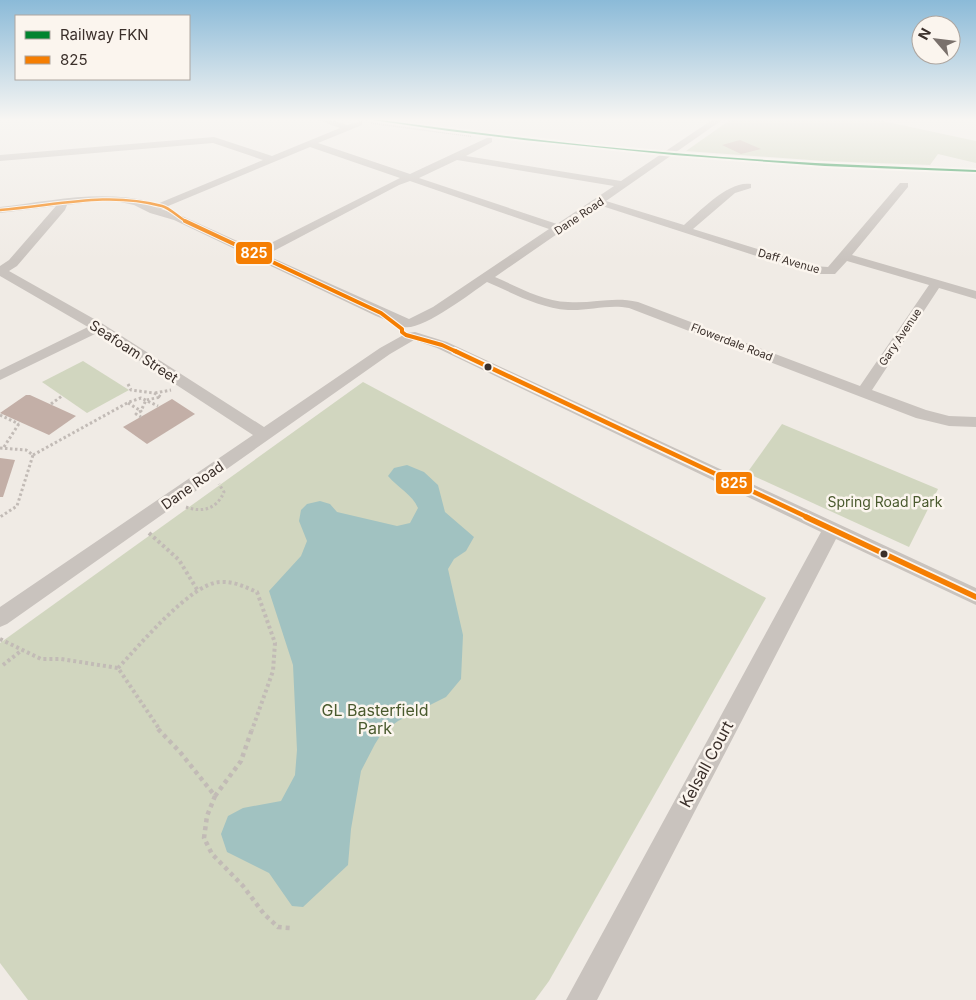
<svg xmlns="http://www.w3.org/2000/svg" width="976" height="1000" font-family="Inter,sans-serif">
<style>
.green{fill:#d1d6bf}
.water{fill:#a1c2c1}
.building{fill:#c3afa7}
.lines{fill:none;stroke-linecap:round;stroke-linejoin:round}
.path-far3{stroke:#c2bbb6;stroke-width:2;stroke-dasharray:1 1;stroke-linecap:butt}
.path-far2{stroke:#c2bbb6;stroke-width:3;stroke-dasharray:2.5 2.5;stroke-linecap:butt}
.path-far1{stroke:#c2bbb6;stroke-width:4;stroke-dasharray:3 3;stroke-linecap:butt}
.path{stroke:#c2bbb6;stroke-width:4.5;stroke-dasharray:4 4;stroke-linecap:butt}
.street{fill:#c9c3be;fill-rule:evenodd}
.bus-1-far3-casing{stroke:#fbf5ee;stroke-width:4.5}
.bus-1-far2-casing{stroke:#fbf5ee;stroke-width:6}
.bus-1-far1-casing{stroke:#fbf5ee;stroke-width:8}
.bus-1-casing{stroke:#fbf5ee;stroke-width:9}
.bus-1-far3{stroke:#f57e02;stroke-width:2.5}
.bus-1-far2{stroke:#f57e02;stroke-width:4}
.bus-1-far1{stroke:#f57e02;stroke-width:4.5}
.bus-1{stroke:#f57e02;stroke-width:5.5}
.rail-1-casing{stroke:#fbf5ee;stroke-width:4}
.rail-1{fill:#028430;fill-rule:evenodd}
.bus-dot{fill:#3b302b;stroke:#fbf5ee;stroke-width:2}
.labels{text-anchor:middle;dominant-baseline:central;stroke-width:5;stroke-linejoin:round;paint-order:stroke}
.far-street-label{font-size:11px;fill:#3b302b;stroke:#fbf5ee}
.street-label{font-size:14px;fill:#3b302b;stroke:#fbf5ee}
.park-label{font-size:14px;fill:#4a5a2e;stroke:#fbf5ee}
.near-park-label{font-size:16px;fill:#4a5a2e;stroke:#fbf5ee}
.near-street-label{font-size:16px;fill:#3b302b;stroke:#fbf5ee}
.line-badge{stroke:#fbf5ee;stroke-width:2}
.badge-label{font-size:14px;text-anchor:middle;font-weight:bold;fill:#fff}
</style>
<rect width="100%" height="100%" fill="#f0ebe5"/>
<!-- green -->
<g class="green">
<polygon points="730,120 878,120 976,141 976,163 938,154 930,165 824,161 686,151"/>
<polygon points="83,361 129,390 87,413 42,382"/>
<polygon points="363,382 766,598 549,981 535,1000 28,1000 0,963 0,643"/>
<polygon points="782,424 938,489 909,547 747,473"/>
</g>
<!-- water -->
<path class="water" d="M407,465L424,472L438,485L445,512L474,537L466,551L454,559L448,569L463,635L461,679L446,697L398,721L382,733L375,744L361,771L351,829L348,865L303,907L292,906L269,873L227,852L221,834L228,816L243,808L281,801L295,775L297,750L293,665L269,591L301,556L307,541L299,521L301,510L307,504L320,501L330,504L337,512L397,526L410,523L418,508C412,494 398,488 388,476L394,468Z"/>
<!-- building -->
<g class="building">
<polygon points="740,140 761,149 741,154 722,145"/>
<polygon points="26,395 30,395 76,416 49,435 0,413"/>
<polygon points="172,399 195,414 147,444 123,427"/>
<polygon points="0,458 15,460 3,497 0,497"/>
</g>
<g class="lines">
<!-- path-far3 -->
<polyline class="path-far3" points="371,123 471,136"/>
<!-- path-far2 -->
<g class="path-far2">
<polyline points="128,384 131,390 154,393 161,397 146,400 141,411"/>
<polyline points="155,393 171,390"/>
<polyline points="128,403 141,411 136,414 141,417"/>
<polyline points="51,404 62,396"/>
<polyline points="0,415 19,424"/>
<polyline points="4,447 20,422"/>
<polyline points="0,448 26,450 33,455 17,506 0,517"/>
<polyline points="33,455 129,402 141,398 158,406"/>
<path d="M186,507C202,513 217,509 224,492L219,484"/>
</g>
<!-- path-far1 -->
<g class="path-far1">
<polyline points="149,533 179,560 198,591"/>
<polyline points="0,639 41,659 61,659 118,668 160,730"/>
<polyline points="3,665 22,650"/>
<path d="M118,668C139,646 191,583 220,582C234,581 245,587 257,592L275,643L273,671L252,730"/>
</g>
<!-- path -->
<g class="path">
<polyline points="158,729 180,752 215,796 207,816 204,838 212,854 243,886 264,914 278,927 290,928"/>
<polyline points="215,796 241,761 252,729"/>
</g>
<!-- street -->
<path class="street" d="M318,120H331L347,125L362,121V125L318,143L410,174L489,137L492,138V142L466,156L621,181L712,120H722L606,201L684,225C699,212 729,180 751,184V188L735,193L693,229L813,266L828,267L900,183H908V187L852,255L976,291V299L939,288L872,390L926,410L949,416L976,417V427L949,426L916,418L629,308C608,304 589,311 568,310C539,308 513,293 487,282C471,293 422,331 404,327L376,316L174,220L150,213L134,205L120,202L99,201L67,205L65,210L17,266L9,271L103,324L264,427L380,348L407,333L415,332L447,342L976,588V605L836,539L597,1000H566L821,532L437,348L414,340L390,354L7,624L0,627V607L253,435L97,333L0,380V370L88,327L0,276V266L9,260L56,206L0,213V207C51,201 101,189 152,202V206L182,216L257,250L400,178L310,147L161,209L157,208L156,206L157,204L263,160L213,143L0,161V155L214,137L272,156L340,128ZM457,160L614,186L557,224L419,178ZM410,181L549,229L433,307L409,319L266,255L399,185ZM599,205L812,274H835L847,261L929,285L860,386L638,302C612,296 593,304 568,302C542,301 518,287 495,277Z"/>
<defs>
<path id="bus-1-far3" d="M0,210C55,206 106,191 162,206C170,208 179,218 187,222"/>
<polyline id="bus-1-far2" points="185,221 381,313 402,329 402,332 406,335 442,345 457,352"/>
<polyline id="bus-1-far1" points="455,351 809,518"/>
<polyline id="bus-1" points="806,517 976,597"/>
</defs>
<!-- bus-1-far3 casing -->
<use href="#bus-1-far3" class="bus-1-far3-casing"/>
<!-- bus-1-far2 casing -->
<use href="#bus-1-far2" class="bus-1-far2-casing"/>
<!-- bus-1-far1 casing -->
<use href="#bus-1-far1" class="bus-1-far1-casing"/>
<!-- bus-1 casing -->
<use href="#bus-1" class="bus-1-casing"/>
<!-- bus-1-far3 -->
<use href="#bus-1-far3" class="bus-1-far3"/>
<!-- bus-1-far2 -->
<use href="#bus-1-far2" class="bus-1-far2"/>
<!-- bus-1-far1 -->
<use href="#bus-1-far1" class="bus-1-far1"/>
<!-- bus-1 -->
<use href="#bus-1" class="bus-1"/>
<defs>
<path id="rail-1" d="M372,120H381C478,133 576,145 674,153C774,162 875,166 976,170V172L825,166L674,155L524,140L449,131Z"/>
</defs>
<!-- rail-1 casing -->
<use href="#rail-1" class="rail-1-casing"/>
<!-- rail-1 -->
<use href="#rail-1" class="rail-1"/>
</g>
<!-- sky -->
<linearGradient id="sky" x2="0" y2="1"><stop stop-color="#8bbad8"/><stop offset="0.46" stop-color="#f8f6f3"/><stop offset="1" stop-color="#f8f6f3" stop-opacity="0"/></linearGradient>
<rect width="976" height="260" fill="url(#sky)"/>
<!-- markers -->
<g class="bus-dot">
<circle cx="488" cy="367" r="4.5"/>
<circle cx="884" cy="554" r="4.5"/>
</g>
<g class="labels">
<!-- far-street labels -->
<g class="far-street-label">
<text transform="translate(579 216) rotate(-34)">Dane Road</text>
<text transform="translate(789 261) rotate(16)">Daff Avenue</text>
<text transform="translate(900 337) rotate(-56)">Gary Avenue</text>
<text transform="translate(732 342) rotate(21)">Flowerdale Road</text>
</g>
<!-- street labels -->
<g class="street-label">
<text transform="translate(134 351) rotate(33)">Seafoam Street</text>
<text transform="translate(192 485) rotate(-35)">Dane Road</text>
</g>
<!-- park labels -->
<g class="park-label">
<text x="885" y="501">Spring Road Park</text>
</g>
<!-- near-park labels -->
<g class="near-park-label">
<text x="375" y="710">GL Basterfield<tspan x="375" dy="18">Park</tspan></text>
</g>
<!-- near-street labels -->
<g class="near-street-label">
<text transform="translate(706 764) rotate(-62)">Kelsall Court</text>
</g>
</g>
<g class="line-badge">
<rect x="235" y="241" width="38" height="24" rx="5" fill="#f57e02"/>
<rect x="715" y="471" width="38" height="24" rx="5" fill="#f57e02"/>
</g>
<g class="badge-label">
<text x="254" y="258">825</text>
<text x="734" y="488">825</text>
</g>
<!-- legend -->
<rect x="15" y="15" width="175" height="65" fill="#fbf5ee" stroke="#aea6a0"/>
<rect x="25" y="31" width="25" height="8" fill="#028430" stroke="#aea6a0"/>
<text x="60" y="40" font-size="15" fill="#3b302b">Railway FKN</text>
<rect x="25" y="56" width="25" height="8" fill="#f57e02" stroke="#aea6a0"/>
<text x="60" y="65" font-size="15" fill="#3b302b">825</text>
<!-- north arrow -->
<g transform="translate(936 40) rotate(298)"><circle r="24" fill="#fbf5ee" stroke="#aea6a0"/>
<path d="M0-4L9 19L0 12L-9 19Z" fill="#7a716c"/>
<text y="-8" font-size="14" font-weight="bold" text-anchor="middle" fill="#3b302b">N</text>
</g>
</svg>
